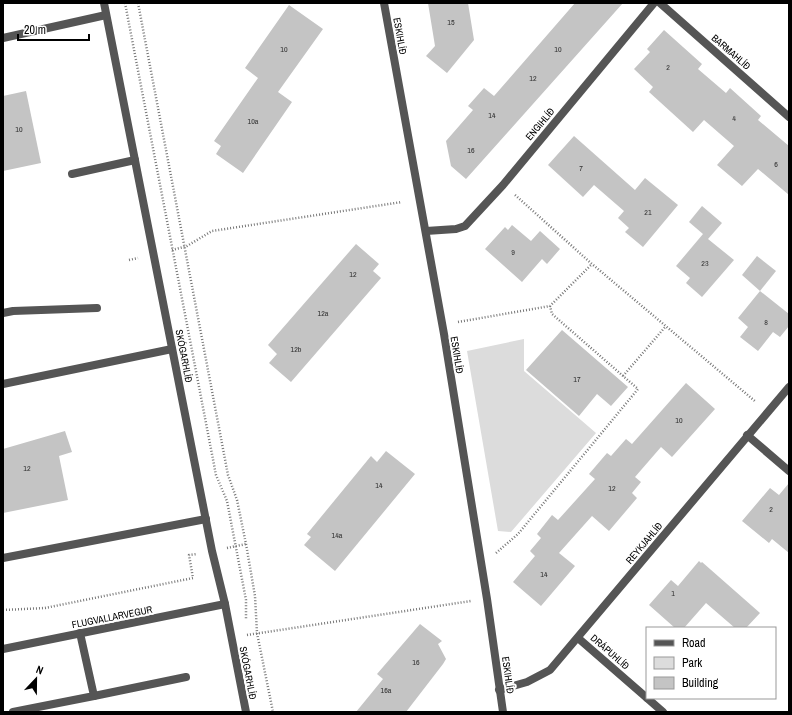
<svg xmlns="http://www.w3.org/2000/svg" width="792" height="715" font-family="'Archivo Narrow',sans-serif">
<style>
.green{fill:#dcdcdc}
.building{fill:#c4c4c4}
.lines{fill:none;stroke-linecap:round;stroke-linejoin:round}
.path{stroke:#777;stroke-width:2.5;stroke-dasharray:1 2;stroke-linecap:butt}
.service{stroke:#555;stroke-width:8}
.minor{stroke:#555;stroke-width:8}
.labels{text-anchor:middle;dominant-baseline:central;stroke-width:4;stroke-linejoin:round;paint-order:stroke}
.number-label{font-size:8px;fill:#313131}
.street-label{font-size:10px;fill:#000;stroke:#fff}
</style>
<rect width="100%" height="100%" fill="#fff"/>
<!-- green -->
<polygon class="green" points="524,339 524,371 596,433 511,532 498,531 467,351"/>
<!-- building -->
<g class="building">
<polygon points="428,3 468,3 474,40 447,73 426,56 435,46"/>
<polygon points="575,3 623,3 466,179 451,166 446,141 473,110 468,106 484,88 494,96"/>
<polygon points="289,5 323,29 278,92 292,102 243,173 216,154 221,146 214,141 258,78 245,68"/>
<polygon points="664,30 702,64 698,69 726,93 730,88 761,116 758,120 789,146 789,195 758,169 742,186 717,165 734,146 704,120 693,132 649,92 653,87 634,69 650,52 647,49"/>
<polygon points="26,91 41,163 3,171 3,96"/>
<polygon points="574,136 635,190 645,178 678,205 643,247 625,232 629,228 618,218 624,211 594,185 583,197 548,165"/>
<polygon points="702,206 722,223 708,239 734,260 702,297 686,283 690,278 676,266 703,234 689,222"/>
<polygon points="512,225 531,241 540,231 560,249 547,264 542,259 522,282 485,249 505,227 508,230"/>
<polygon points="356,244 379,264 373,271 381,278 291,382 269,363 277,354 268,345"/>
<polygon points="757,256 776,271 760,291 742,275"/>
<polygon points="760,291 789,314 789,326 780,337 773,332 758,351 740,337 748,327 738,318"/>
<polygon points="562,330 628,387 611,406 597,394 579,416 526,370"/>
<polygon points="686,383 715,409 672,457 661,447 635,477 641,482 632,493 637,498 609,531 592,516 559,553 575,566 541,606 513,582 535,556 530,551 541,538 537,534 552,515 558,520 595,479 589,474 607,453 611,456 626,439 632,444"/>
<polygon points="65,431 72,452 59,456 68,500 3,513 3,449"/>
<polygon points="386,451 415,474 335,571 304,545 311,537 307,534 371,456 377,462"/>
<polygon points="789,483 789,553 772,539 769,543 742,521 770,488 779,495"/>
<polygon points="699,561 701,563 702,562 760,613 746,628 735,628 706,603 684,628 675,628 649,605 671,580 678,586"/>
<polygon points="420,624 442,641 438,644 446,659 443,664 406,712 356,712 383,679 377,674"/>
</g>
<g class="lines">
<!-- path -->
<g class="path">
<polyline points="125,3 216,475 227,501 246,600 246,619"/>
<polyline points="138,3 228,475 237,500 246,544 255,596 257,633 273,712"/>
<polyline points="515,195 592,264 756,402"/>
<polyline points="172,250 187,246 212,231 402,202"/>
<polyline points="129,260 138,258"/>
<polyline points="458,322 550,306 592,264"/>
<polyline points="623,376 666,326"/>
<polyline points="227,548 246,544"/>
<polyline points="496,553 518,534 638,389 552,314 550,306"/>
<polyline points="3,610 45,608 193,578 189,555 197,554"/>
<polyline points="247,635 471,601"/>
</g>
<!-- service -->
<g class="service">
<polyline points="3,38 106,15"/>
<polyline points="72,174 135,160"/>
<polyline points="3,313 13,311 97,308"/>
<polyline points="3,384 172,349"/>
<polyline points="3,558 206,519"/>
<polyline points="94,696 186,677"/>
<polyline points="13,712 94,696 80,633"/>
</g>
<!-- minor -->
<g class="minor">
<polyline points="104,3 212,551 225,604 246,712"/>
<polyline points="384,3 444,334 487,599 503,712"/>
<polyline points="660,3 789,117"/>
<polyline points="426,231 456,229 465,226 503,185 654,3"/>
<polyline points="747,435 789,471"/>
<polyline points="578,638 647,698"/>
<polyline points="3,649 225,604"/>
<polyline points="499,690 527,682 550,670 789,387"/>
<polyline points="647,698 663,712"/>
</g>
</g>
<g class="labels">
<!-- number labels -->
<g class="number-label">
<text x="451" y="22">15</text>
<text x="284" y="49">10</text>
<text x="558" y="49">10</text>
<text x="668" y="67">2</text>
<text x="533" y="78">12</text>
<text x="492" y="115">14</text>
<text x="734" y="118">4</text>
<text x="253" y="121">10a</text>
<text x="19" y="129">10</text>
<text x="471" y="150">16</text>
<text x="776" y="164">6</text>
<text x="581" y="168">7</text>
<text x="648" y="212">21</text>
<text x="513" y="252">9</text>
<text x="705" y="263">23</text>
<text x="353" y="274">12</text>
<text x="323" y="313">12a</text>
<text x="766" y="322">8</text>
<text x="296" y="349">12b</text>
<text x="577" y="379">17</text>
<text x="679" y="420">10</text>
<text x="27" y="468">12</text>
<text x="379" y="485">14</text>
<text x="612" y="488">12</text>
<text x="771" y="509">2</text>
<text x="337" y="535">14a</text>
<text x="544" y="574">14</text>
<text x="673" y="593">1</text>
<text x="416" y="662">16</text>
<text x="386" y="690">16a</text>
</g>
<!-- street labels -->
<g class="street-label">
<text transform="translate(400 36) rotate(80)">ESKIHLÍÐ</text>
<text transform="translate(731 52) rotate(41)">BARMAHLÍÐ</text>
<text transform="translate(540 124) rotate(-50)">ENGIHLÍÐ</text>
<text transform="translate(457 355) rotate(81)">ESKIHLÍÐ</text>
<text transform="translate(184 356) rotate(79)">SKÓGARHLÍÐ</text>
<text transform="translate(644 543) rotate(-50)">REYKJAHLÍÐ</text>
<text transform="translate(112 617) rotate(-11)">FLUGVALLARVEGUR</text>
<text transform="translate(610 652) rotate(41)">DRÁPUHLÍÐ</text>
<text transform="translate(248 673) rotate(79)">SKÓGARHLÍÐ</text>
<text transform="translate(508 675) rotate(82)">ESKIHLÍÐ</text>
</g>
</g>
<!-- border -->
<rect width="792" height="715" fill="none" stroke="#000000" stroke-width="8"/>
<!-- legend -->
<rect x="646" y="627" width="130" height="72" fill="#ffffff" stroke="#999999"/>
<rect x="654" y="640" width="20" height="6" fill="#555555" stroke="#999999"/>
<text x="682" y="647" font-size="12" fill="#000000">Road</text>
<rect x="654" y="657" width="20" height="12" fill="#dcdcdc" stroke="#999999"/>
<text x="682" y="667" font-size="12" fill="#000000">Park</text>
<rect x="654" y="677" width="20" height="12" fill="#c4c4c4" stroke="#999999"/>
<text x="682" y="687" font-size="12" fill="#000000">Building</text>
<!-- north arrow -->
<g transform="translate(36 679) rotate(22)" stroke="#ffffff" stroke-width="3" paint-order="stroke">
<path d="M0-3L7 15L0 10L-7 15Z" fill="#000000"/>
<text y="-6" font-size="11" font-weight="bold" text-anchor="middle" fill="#000000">N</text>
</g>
<!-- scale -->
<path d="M18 34v6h71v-6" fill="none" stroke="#000000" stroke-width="2"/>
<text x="24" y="34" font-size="12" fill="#000000" stroke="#ffffff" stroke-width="3" paint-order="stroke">20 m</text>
</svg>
